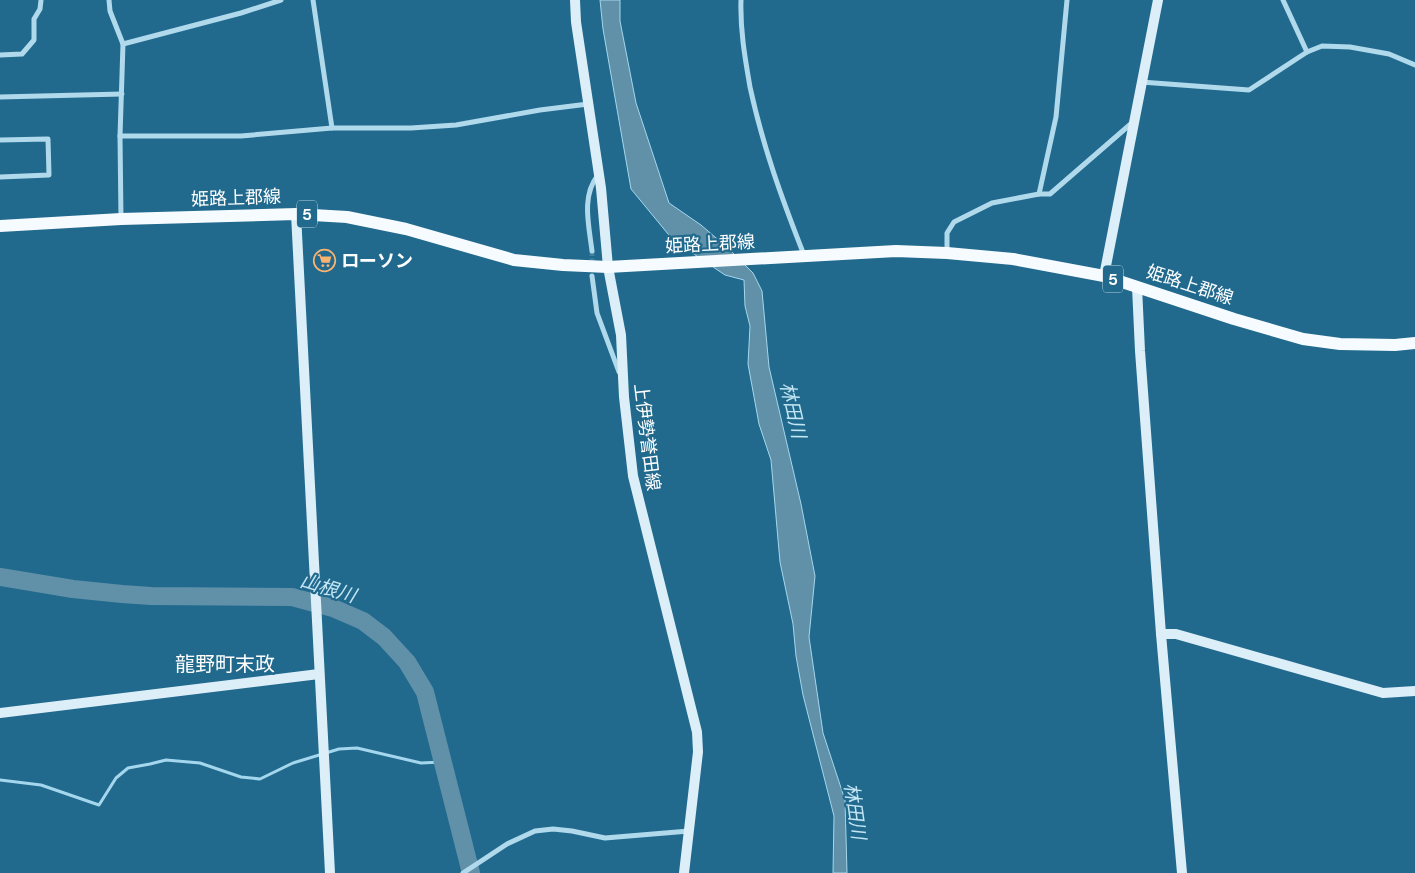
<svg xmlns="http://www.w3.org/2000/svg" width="1415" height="873" font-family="'DM Sans','Noto Sans JP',sans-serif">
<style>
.water{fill:#6191a9;stroke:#a4d7ed}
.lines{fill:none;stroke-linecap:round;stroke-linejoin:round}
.stream{stroke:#a4d7ed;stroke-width:3}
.river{stroke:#6191a9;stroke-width:18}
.street-tunnel{stroke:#42809f;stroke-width:5;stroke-dasharray:5 2.5;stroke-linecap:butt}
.street{stroke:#b0d9ec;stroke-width:5}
.secondary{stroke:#dceff9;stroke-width:10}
.primary{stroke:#f6fbff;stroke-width:12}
.labels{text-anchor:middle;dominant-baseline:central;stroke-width:4.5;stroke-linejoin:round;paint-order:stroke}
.shield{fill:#216a8e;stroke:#bcd2dd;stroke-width:1}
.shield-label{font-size:16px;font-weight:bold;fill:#fff}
.street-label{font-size:18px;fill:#fff;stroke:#216a8e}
.poi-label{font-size:18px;font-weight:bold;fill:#fff;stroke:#216a8e;text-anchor:start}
.water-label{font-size:19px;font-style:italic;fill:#c3e5f4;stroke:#216a8e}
.quarter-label{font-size:20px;fill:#fff;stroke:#216a8e}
</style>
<rect width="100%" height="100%" fill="#216a8e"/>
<!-- water -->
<polygon class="water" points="600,0 620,0 620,21 636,103 669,203 701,225 730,250 753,273 762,291 769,367 801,504 815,576 809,637 823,733 845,800 847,873 833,873 834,816 803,695 796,656 793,624 780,562 771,460 759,424 748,364 750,326 745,306 744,280 725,275 673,240 631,189 603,29"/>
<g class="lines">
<!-- stream -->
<polyline class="stream" points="0,780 41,785 99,805 116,778 128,768 150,764 166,760 200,763 241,777 260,779 293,763 339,749 357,748 421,763 442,762"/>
<!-- river -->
<polyline class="river" points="0,577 73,589 122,594 151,596 292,597 333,608 363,621 384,637 407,662 425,692 471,873"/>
<!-- street-tunnel -->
<polyline class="street-tunnel" points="592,251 592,266"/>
<!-- street -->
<g class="street">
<polyline points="109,0 110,11 123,44 120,136 121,219"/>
<polyline points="313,0 332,128"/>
<path d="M741,0C740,30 745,58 750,87C763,147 782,199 804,255"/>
<polyline points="1283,0 1307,52"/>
<polyline points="123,44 241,13 281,0"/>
<polyline points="0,55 22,54 34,40 34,19 40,9 41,0"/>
<polyline points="1141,82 1249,90 1307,52 1322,46 1350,47 1389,54 1415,65"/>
<polyline points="0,97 122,94"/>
<polyline points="120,136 241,136 332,128 411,128 456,125 540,110 588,104"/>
<polyline points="0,140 48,139 49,175 0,177"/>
<polyline points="1039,194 1056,117 1067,0"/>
<path d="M592,251C589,226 581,196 598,175"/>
<polyline points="947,252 947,233 954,222 992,203 1039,194 1050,194 1133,122"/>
<polyline points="592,276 597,313 619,372"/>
<polyline points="463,873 507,844 535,831 553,829 572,831 605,838 689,831"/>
</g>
<!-- secondary -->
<g class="secondary">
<polyline points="575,0 576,22 601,188 608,267 621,335 624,397 633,476 697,732 698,752 684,873"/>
<polyline points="296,214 330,873"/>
<polyline points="1104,276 1158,0"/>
<polyline points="1137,287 1140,351 1161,634 1182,873"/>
<polyline points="1161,634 1176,634 1383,693 1415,691"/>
<polyline points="0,713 319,674"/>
</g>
<!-- primary -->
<polyline class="primary" points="0,226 121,219 296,214 347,217 406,229 514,260 563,265 608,267 896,251 947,253 1013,259 1104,276 1234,319 1303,339 1340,344 1395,345 1415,343"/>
</g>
<!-- icons -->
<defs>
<symbol id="supermarket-ring" viewBox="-11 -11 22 22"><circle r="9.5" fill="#216a8e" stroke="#f9b371" stroke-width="1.5"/><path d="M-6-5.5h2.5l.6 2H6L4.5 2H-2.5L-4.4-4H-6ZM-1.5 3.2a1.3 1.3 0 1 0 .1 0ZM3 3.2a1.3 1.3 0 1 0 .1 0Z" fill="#f9b371"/></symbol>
</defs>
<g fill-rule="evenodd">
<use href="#supermarket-ring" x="312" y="248" width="25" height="25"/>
</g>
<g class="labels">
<!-- shield labels -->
<g class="shield">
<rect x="297" y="200.5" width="20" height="27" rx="4"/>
<rect x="1103" y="265.5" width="20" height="27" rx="4"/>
</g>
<g class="shield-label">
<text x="307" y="214">5</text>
<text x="1113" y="279">5</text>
</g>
<!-- street labels -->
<g class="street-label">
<text transform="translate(236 198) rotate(-2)">姫路上郡線</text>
<text transform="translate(710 244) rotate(-3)">姫路上郡線</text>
<text transform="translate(1190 285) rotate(18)">姫路上郡線</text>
<text transform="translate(647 437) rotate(83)">上伊勢誉田線</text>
</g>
<!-- poi labels -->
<g class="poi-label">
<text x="341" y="261">ローソン</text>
</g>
<!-- water labels -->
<g class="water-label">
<text transform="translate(793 410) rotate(77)">林田川</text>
<text transform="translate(328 588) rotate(17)">山根川</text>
<text transform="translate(855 811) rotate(82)">林田川</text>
</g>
<!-- quarter labels -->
<g class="quarter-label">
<text x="225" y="664">龍野町末政</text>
</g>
</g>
</svg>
